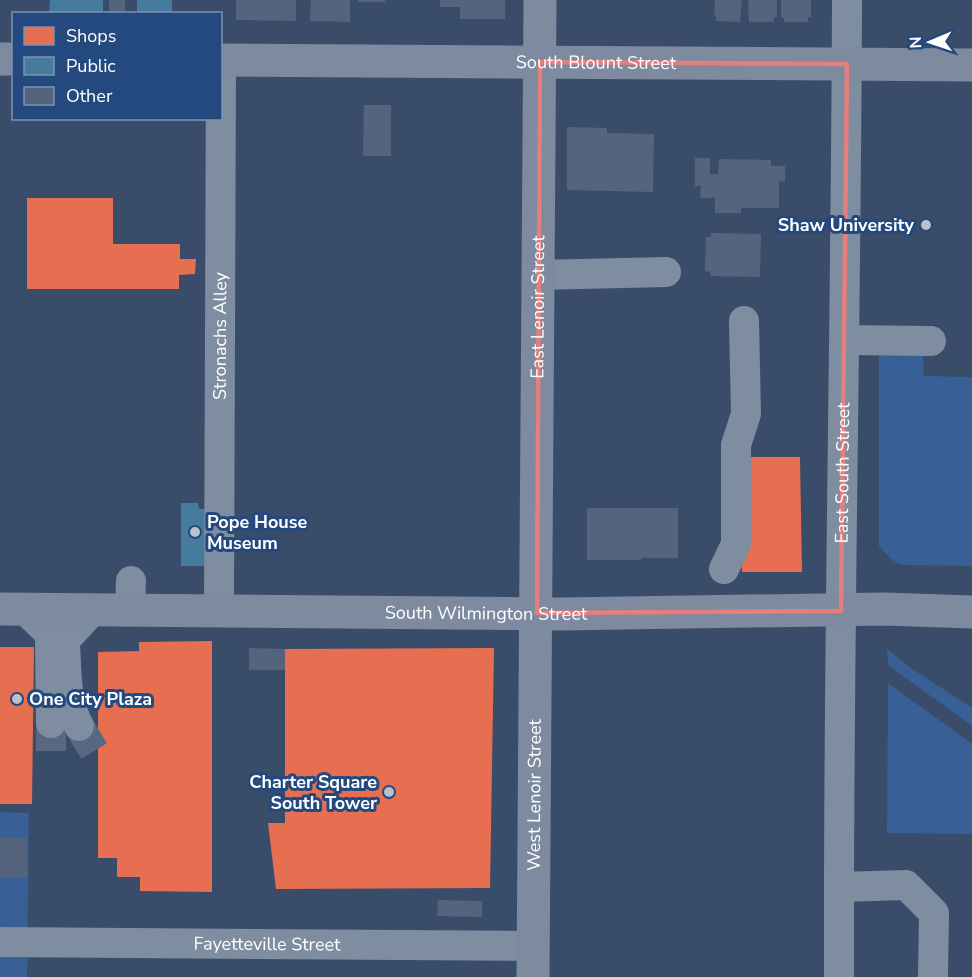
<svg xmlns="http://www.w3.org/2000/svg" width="972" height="977" font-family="'Nunito Sans',sans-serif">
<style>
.green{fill:#385f96}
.shops{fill:#e76f51}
.public{fill:#457b9d}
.building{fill:#54647c}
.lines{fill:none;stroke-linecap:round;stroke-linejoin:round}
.minor-tunnel{stroke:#576880;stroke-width:30;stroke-dasharray:30 15;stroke-linecap:butt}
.minor{stroke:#7f8da0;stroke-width:30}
.major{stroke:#7d8a9f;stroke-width:33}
.marked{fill:none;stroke:#e67e7e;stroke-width:4.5;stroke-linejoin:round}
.poi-dot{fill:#bac1cb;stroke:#24497f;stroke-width:2}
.labels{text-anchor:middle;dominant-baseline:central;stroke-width:6;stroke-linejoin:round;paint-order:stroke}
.street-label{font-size:18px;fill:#fff;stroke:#24497f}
.poi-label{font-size:18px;font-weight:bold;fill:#fff;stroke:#24497f;text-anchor:end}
</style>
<rect width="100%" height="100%" fill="#394d6a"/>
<!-- green -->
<g class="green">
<path d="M879,353H922L924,363L923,376L972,377V566L905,565C893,563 887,555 879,546Z"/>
<polygon points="887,649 911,668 972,708 972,726 888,665"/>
<polygon points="888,683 972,744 972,834 887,833"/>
<polygon points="0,812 29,813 27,977 0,977"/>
</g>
<!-- shops -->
<g class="shops">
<polygon points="27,198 113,198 113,244 180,244 180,259 196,259 195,274 179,275 179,289 27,289"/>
<polygon points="742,457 800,457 802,572 742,572"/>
<polygon points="212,641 212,892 140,891 140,877 117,877 117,858 98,858 98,652 139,651 139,642"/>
<polygon points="0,647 34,647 32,804 0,804"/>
<polygon points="494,648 490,888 276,889 268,823 285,823 285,649"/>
</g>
<!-- public -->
<g class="public">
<polygon points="50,0 103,0 103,14 49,13"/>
<rect x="137" y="0" width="35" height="14"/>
<polygon points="181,503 198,503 199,509 208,509 208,566 181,566"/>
</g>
<!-- building -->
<g class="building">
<rect x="109" y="0" width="16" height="14"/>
<polygon points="236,0 296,0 296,21 236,20"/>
<polygon points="311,0 350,0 350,22 310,21"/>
<rect x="358" y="0" width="27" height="2"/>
<polygon points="440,0 505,0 505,19 460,19 460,7 440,7"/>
<polygon points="715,0 742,0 740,22 716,21 716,15 714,15"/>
<polygon points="748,0 777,0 777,17 774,17 774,22 749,22"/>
<polygon points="781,0 811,0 811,17 808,17 808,22 784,22 784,18 781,18"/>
<polygon points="364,105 391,105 391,156 363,156"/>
<polygon points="567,127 607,128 607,133 654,134 653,192 567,190"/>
<polygon points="695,158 710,158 710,174 718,174 719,159 771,160 771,166 785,166 785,182 779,181 779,208 741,208 741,213 715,213 715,198 700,198 701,186 695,186"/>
<polygon points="711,233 761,234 760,277 710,276 710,272 705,271 706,237 711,237"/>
<polygon points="587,508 678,508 678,558 641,558 641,560 587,560"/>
<polygon points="249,648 285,649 285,670 249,670"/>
<rect x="0" y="838" width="27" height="40"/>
<polygon points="438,900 482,901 482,917 437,916"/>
</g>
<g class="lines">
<!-- minor-tunnel -->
<g class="minor-tunnel">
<polyline points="79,726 94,751"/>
<polyline points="51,751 51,723"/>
</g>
<!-- minor -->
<g class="minor">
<polyline points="538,275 666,272"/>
<polyline points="845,340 931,341"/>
<polyline points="724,569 736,544 736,445 746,414 744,321"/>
<polyline points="24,609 48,632 50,639 51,723"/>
<polyline points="130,610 131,581"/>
<path id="s1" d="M219,610L221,60"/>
<path d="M79,726C65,700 67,673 65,644L66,639L93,610"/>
<polyline points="840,887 906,885 934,913 933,977"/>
<path id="s2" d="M0,942L533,946"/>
<path id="s3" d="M839,977C838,651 846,326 847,0"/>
</g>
<!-- major -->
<g class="major">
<polyline points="0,59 14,59"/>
<path id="s4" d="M220,60L972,65"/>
<path id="s5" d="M0,609L561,614L884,609L972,612"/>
<path id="s6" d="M533,977L540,0"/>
</g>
</g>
<!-- marked area -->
<path class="marked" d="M540,62L847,64L841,611L537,613Z"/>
<!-- markers -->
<g class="poi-dot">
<circle cx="926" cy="225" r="6"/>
<circle cx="195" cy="532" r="6"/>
<circle cx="17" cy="699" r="6"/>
<circle cx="389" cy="792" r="6"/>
</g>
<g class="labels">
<!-- street labels -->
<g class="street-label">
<text stroke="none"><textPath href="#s4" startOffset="376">South Blount Street</textPath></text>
<text stroke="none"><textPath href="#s6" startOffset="670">East Lenoir Street</textPath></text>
<text stroke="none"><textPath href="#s1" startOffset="274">Stronachs Alley</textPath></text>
<text stroke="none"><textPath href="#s3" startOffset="504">East South Street</textPath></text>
<text stroke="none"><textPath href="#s5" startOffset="486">South Wilmington Street</textPath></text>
<text stroke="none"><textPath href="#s6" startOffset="182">West Lenoir Street</textPath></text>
<text stroke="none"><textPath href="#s2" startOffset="267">Fayetteville Street</textPath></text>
</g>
<!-- poi labels -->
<g class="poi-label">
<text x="914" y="225">Shaw University</text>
<text x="207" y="522" text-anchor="start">Pope House<tspan x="207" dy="21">Museum</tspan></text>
<text x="29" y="699" text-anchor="start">One City Plaza</text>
<text x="377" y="782">Charter Square<tspan x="377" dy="21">South Tower</tspan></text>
</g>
</g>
<!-- legend -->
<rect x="12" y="12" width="210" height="108" fill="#24497f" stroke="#7c92b2" stroke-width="1.5"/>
<rect x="24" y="27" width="30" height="18" fill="#e76f51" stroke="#7c92b2" stroke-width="1.5"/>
<text x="66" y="42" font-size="18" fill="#ffffff">Shops</text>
<rect x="24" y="57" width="30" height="18" fill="#457b9d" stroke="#7c92b2" stroke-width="1.5"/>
<text x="66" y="72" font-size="18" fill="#ffffff">Public</text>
<rect x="24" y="87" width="30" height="18" fill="#54647c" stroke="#7c92b2" stroke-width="1.5"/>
<text x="66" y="102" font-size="18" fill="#ffffff">Other</text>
<!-- north arrow -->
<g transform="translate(930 42) rotate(268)" stroke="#24497f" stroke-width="4.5" paint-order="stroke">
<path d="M0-4.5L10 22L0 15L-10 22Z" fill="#ffffff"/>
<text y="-9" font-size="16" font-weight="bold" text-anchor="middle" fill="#ffffff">N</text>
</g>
</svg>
